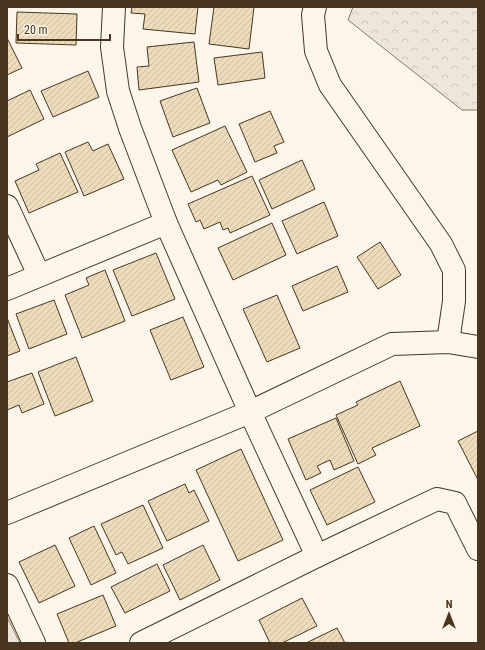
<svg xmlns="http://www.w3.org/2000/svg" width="485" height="650" font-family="'Roboto Condensed',sans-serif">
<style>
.forest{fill:url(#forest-crowns);stroke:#887966}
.building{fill:url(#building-hatch);stroke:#4a3520}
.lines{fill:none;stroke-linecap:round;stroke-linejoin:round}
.street-casing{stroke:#4a3520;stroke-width:24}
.secondary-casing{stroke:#4a3520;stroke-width:24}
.street{stroke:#fbf6e9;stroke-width:22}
.secondary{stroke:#fbf6e9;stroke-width:22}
</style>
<defs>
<pattern id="forest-crowns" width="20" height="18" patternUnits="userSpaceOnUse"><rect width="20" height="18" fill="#ede6d9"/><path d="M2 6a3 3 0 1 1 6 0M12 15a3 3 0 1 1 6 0" fill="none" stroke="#cdc6ba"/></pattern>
<pattern id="building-hatch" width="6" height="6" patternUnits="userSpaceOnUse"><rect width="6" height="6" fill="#ecdcbc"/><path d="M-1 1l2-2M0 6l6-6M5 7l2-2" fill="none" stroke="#ccbda1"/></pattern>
</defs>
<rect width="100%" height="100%" fill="#fbf6e9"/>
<!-- forest -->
<g class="forest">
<polygon points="353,7 478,7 478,110 462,110 348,20"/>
<polygon points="7,617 20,643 7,643"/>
</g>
<!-- building -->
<g class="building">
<polygon points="132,7 198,7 195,34 143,29 145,14 131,13"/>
<polygon points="214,7 254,7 249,49 209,44"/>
<polygon points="17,12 77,14 76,45 16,43"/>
<polygon points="7,38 22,68 7,75"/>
<polygon points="194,42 199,82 139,90 137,67 149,66 147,47"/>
<polygon points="262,52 265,78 218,85 214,58"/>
<polygon points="88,71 99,97 53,117 41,91"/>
<polygon points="197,88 210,123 173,137 160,101"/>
<polygon points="30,90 44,119 7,137 7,101"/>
<polygon points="270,111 284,142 274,146 277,153 255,162 239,124"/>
<polygon points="225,126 247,172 221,185 218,180 191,192 172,150"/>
<polygon points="88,142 93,151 108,144 124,179 84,196 65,152"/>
<polygon points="60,153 78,192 29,213 15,181 39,170 36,164"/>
<polygon points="302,160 315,189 272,209 259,180"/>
<polygon points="252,176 270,215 230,233 228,228 223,230 220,222 204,229 200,220 196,222 188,204"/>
<polygon points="324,202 338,236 297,254 282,221"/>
<polygon points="272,223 286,255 233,280 218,248"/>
<polygon points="380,242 401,275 378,289 357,257"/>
<polygon points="156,253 175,299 132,316 113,270"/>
<polygon points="337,266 348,292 303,311 292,286"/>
<polygon points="105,270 125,321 82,338 65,295 89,285 86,278"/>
<polygon points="277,295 300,348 267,362 243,309"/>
<polygon points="54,300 67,334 29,349 16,314"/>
<polygon points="183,317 204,367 171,380 150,330"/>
<polygon points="7,318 20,351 7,356"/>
<polygon points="76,357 93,401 55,416 38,372"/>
<polygon points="32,373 44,404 22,413 19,405 7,410 7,382"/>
<polygon points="400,381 420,426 372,448 376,455 358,464 336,415 358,405 356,402"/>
<polygon points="336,418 354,461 334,470 330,460 317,466 321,473 306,480 288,439"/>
<polygon points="478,431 478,480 458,441"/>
<polygon points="241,449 283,540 238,561 196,470"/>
<polygon points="358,467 375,502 327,525 310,490"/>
<polygon points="185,484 189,493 194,490 209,521 167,541 148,501"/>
<polygon points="143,505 163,548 128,564 122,552 116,555 101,524"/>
<polygon points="94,526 116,573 91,585 69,538"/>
<polygon points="55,545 75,586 39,603 19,562"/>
<polygon points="203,545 220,580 180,600 163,565"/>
<polygon points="157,564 170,591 125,613 111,587"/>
<polygon points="103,595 116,626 75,643 69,643 57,614"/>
<polygon points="302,598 317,626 282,643 270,643 259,620"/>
<polygon points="337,628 345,643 306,643"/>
</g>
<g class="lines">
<defs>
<g id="street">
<polyline points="114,7 112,47 118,91 130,128 166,223 250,412 317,556"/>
<polyline points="315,7 313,15 316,51 330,85 441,244 454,270 454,301 448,342"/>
<polyline points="7,206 39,275"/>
<polyline points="7,289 166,223"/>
<polyline points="7,585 34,643"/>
<polyline points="141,643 317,556 437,499 455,503 478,549"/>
</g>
<polyline id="secondary" points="7,513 250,412 392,344 448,342 478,347"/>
</defs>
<!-- street casing -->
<use href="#street" class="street-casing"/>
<!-- secondary casing -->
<use href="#secondary" class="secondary-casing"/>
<!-- street -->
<use href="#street" class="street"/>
<!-- secondary -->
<use href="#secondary" class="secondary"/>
</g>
<!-- border -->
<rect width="485" height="650" fill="none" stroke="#4a3520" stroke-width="16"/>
<!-- north arrow -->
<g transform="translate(449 614)" stroke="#fbf6e9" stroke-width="3" paint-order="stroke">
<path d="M0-3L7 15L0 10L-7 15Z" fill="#4a3520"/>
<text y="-6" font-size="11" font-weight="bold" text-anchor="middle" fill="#4a3520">N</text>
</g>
<!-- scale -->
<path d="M18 34v6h92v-6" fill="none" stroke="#4a3520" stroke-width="2"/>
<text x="24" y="34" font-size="12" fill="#4a3520" stroke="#fbf6e9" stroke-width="3" paint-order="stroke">20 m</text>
</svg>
